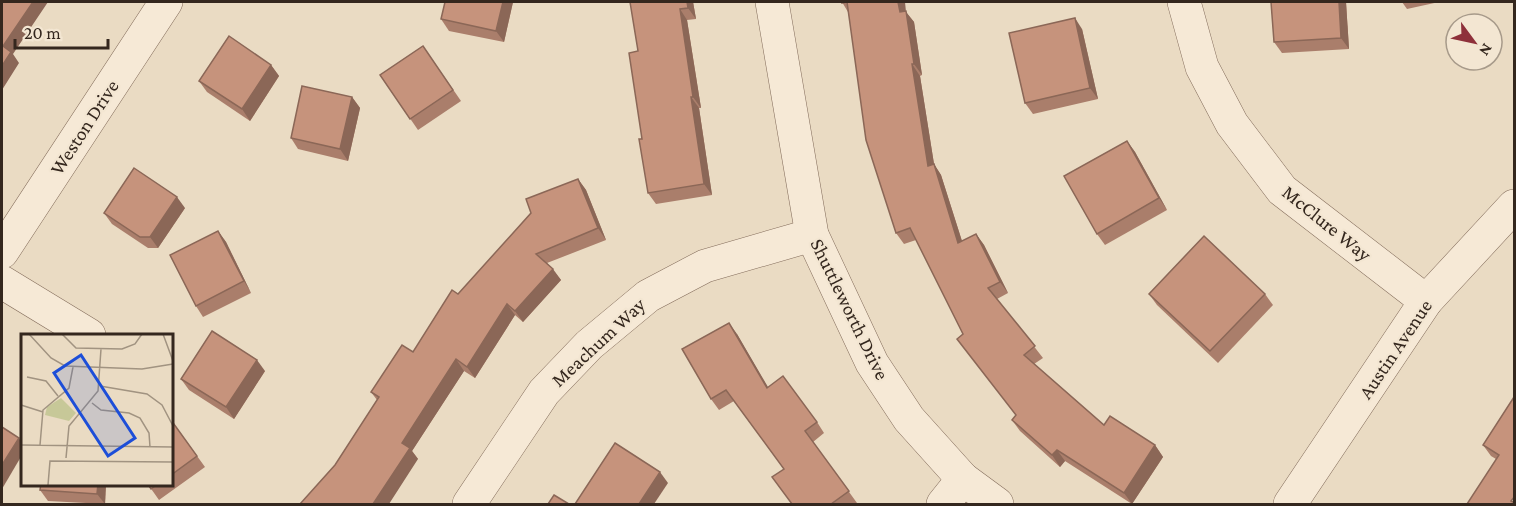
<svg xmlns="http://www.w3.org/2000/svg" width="1516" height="506" font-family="'Crimson Pro',serif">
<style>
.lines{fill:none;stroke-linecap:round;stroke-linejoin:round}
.street-casing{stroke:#836c5b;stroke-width:34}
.street{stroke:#f6e9d6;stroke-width:33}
.wall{fill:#aa7e6b}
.shaded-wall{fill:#8b6757}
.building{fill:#c6937c;stroke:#8b6757;stroke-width:1.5}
.labels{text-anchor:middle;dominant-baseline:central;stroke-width:4.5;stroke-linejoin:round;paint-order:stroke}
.street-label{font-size:20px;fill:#34271e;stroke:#f3e6d2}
.inset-road{fill:none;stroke:#a19381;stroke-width:1.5}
.view{fill:#1d4ed8;fill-opacity:0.15;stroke:#1d4ed8;stroke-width:3}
.inset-edge{fill:none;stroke:#34271e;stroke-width:3}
</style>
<rect width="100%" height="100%" fill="#eadbc3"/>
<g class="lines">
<defs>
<g id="street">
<polyline points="772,2 812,235 872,363 909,419 963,479 997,504"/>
<polyline points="1184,2 1202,67 1232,124 1282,190 1426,301"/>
<polyline points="2,252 166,2"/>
<polyline points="2,282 89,335"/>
<polyline points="469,504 544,392 589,345 648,296 705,266 812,235"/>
<polyline points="943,504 963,479"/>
<polyline points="1290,504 1426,301 1514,206"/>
</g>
</defs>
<!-- street casing -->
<use href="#street" class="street-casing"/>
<!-- street -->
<use href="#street" class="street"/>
</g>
<!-- wall -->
<g class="wall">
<polygon points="513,2 504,42 449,31 441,19"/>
<polygon points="630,2 693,2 696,19 687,20 701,108 699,108 712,195 656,204 648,193 642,139 638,51"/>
<polygon points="842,2 906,12 914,22 922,75 920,76 934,164 941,175 962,241 976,234 984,245 1008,293 997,299 1043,358 1034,364 1104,425 1155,445 1163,457 1132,504 1065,461 1060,467 1020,431 1012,420 1016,415 957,339 963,334 916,240 904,244 896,233 848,12"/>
<polygon points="1271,2 1346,2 1349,49 1282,53 1274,42"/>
<polygon points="1402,2 1439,2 1407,9"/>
<polygon points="1082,29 1098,99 1033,114 1025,103"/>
<polygon points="423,46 461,101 418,130 380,75"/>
<polygon points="271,65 279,76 250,121 207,92 199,81"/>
<polygon points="352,97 360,108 348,161 298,149 291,138"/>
<polygon points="1127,141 1135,152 1167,210 1105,245 1097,234"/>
<polygon points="578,179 586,190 606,240 547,263 561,280 523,322 515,315 475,378 464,371 412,451 418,459 335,465 377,400 371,392 413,352 458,294"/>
<polygon points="185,208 158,248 148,248 112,224 104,213"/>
<polygon points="218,231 226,242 251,293 203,317 196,306"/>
<polygon points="1149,294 1265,294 1273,305 1218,363 1157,305"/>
<polygon points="737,334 768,388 817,422 824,433 813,442 857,503 854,504 791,504 784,469 734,401 719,410 711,399"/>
<polygon points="265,371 234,419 189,390 181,379"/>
<polygon points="1515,398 1515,504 1496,459 1491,456 1483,445"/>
<polygon points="171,420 205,467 159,500 147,483 171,483"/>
<polygon points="41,483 106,483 105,504 48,501 40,490"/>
</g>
<!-- shaded-wall -->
<g class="shaded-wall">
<polygon points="33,2 48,2 13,54 19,63 2,90 3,46"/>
<polygon points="503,2 513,2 504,42 496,31"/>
<polygon points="687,2 693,2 696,19 688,8"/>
<polygon points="898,2 905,2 906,12 914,22 922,75 914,64 900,12"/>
<polygon points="1339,2 1346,2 1349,49 1341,38"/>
<polygon points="680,9 687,20 701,108 693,97"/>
<polygon points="1075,18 1082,29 1098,99 1090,88"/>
<polygon points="912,64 920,76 934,164 941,175 966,254 958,243 928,166"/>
<polygon points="271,65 279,76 250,121 242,109"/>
<polygon points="352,97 360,108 348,161 340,149"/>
<polygon points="691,97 699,108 712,195 704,184"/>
<polygon points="1127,141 1135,152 1167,210 1159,198"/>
<polygon points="578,179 586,190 606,240 598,228"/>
<polygon points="177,197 185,208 158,248 150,237"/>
<polygon points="218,231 226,242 251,293 244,281"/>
<polygon points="976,234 984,245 1008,293 1000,282"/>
<polygon points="553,269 561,280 523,322 515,311"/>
<polygon points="507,304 515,315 475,378 467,367"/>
<polygon points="729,323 737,334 775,399 767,388"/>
<polygon points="456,359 464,371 412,451 418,459 389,504 373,504 402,443"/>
<polygon points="257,360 265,371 234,419 226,407"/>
<polygon points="19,438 22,443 22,455 2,489 2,465"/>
<polygon points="1155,445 1163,457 1132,504 1124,493"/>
<polygon points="1057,450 1065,461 1060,467 1052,455"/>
<polygon points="660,472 668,483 654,504 639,504"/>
<polygon points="98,483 106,483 105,504 97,494"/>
</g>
<!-- building -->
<g class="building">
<polygon points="2,2 33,2 3,46 11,52 2,66"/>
<polygon points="445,2 503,2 496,31 441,19"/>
<polygon points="630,2 687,2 688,8 680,9 693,97 691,97 704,184 648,193 639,139 642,139 629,53 638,51"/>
<polygon points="842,2 898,2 900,12 906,11 914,64 912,64 928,166 934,164 958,243 976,234 1000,282 988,288 1035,346 1024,355 1104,425 1110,416 1155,445 1124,493 1057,450 1052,455 1012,420 1016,415 957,339 963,334 910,228 896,233 866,140 847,2 842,3"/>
<polygon points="1271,2 1339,2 1341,38 1274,42"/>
<polygon points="1075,18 1090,88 1025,103 1009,33"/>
<polygon points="229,36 271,65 242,109 199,81"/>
<polygon points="423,46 453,90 410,119 380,75"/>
<polygon points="302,86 352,97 340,149 291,138"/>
<polygon points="1127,141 1159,198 1097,234 1064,176"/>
<polygon points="134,168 177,197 150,237 140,237 104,213"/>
<polygon points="578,179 598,228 536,254 553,269 515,311 507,304 467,367 456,359 402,443 410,448 375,501 373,504 300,504 335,465 379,397 371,392 402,345 413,352 452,290 458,294 531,213 526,199"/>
<polygon points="218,231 244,281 196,306 170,255"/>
<polygon points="1204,236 1265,294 1210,351 1149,294"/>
<polygon points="729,323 767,388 783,376 817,422 805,431 849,491 831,504 792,504 772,477 784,469 726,390 711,399 682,349"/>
<polygon points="212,331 257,360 226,407 181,379"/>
<polygon points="1514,397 1515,398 1515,496 1511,501 1515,503 1515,504 1467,504 1499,455 1483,445"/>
<polygon points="171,420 197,456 171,475"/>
<polygon points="2,427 19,438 2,465"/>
<polygon points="615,443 660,472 639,504 575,504"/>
<polygon points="41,483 98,483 97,494 40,490"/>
<polygon points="147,483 159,483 151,489"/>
<polygon points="554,495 569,504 548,504"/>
</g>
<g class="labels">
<!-- street labels -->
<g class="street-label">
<text transform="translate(84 127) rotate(-57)">Weston Drive</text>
<text transform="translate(1327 223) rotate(39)">McClure Way</text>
<text transform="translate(850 309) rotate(64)">Shuttleworth Drive</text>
<text transform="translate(598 342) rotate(-43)">Meachum Way</text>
<text transform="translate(1395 349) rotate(-56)">Austin Avenue</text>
</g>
</g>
<!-- overview -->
<g transform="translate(21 334)">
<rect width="152" height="152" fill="#eadbc3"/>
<path d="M40,64L55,79L48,87L24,81L26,73Z" fill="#c7c898"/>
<path class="inset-road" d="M8,0L30,24L44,32L121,35L152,30M41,0L55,14L101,15L114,10L121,0M142,0L152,27M6,43L25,47L37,62M79,52L126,60L141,71L152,92M71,69L80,76L108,79L119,84L128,99L129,113M0,71L22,78M0,111L152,113M19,111L22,76L48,54L52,33M45,124L48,92L77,57L80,15M27,151L29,127L152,128"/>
<path class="view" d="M60,21L114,104L87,122L33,39Z"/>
<rect width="152" height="152" class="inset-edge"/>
</g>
<!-- border -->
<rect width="1516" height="506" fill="none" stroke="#34271e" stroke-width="6"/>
<!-- north arrow -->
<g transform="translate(1474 42) rotate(123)"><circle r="28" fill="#f3e6d2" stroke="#a79a8a" stroke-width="1.5"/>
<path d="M0-4.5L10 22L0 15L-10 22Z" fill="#8e303a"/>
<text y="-9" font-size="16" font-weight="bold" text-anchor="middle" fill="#34271e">N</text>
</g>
<!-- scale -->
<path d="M15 39v9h93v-9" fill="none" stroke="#34271e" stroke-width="3"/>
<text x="24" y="39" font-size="18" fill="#34271e" stroke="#f3e6d2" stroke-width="4.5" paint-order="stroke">20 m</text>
</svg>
